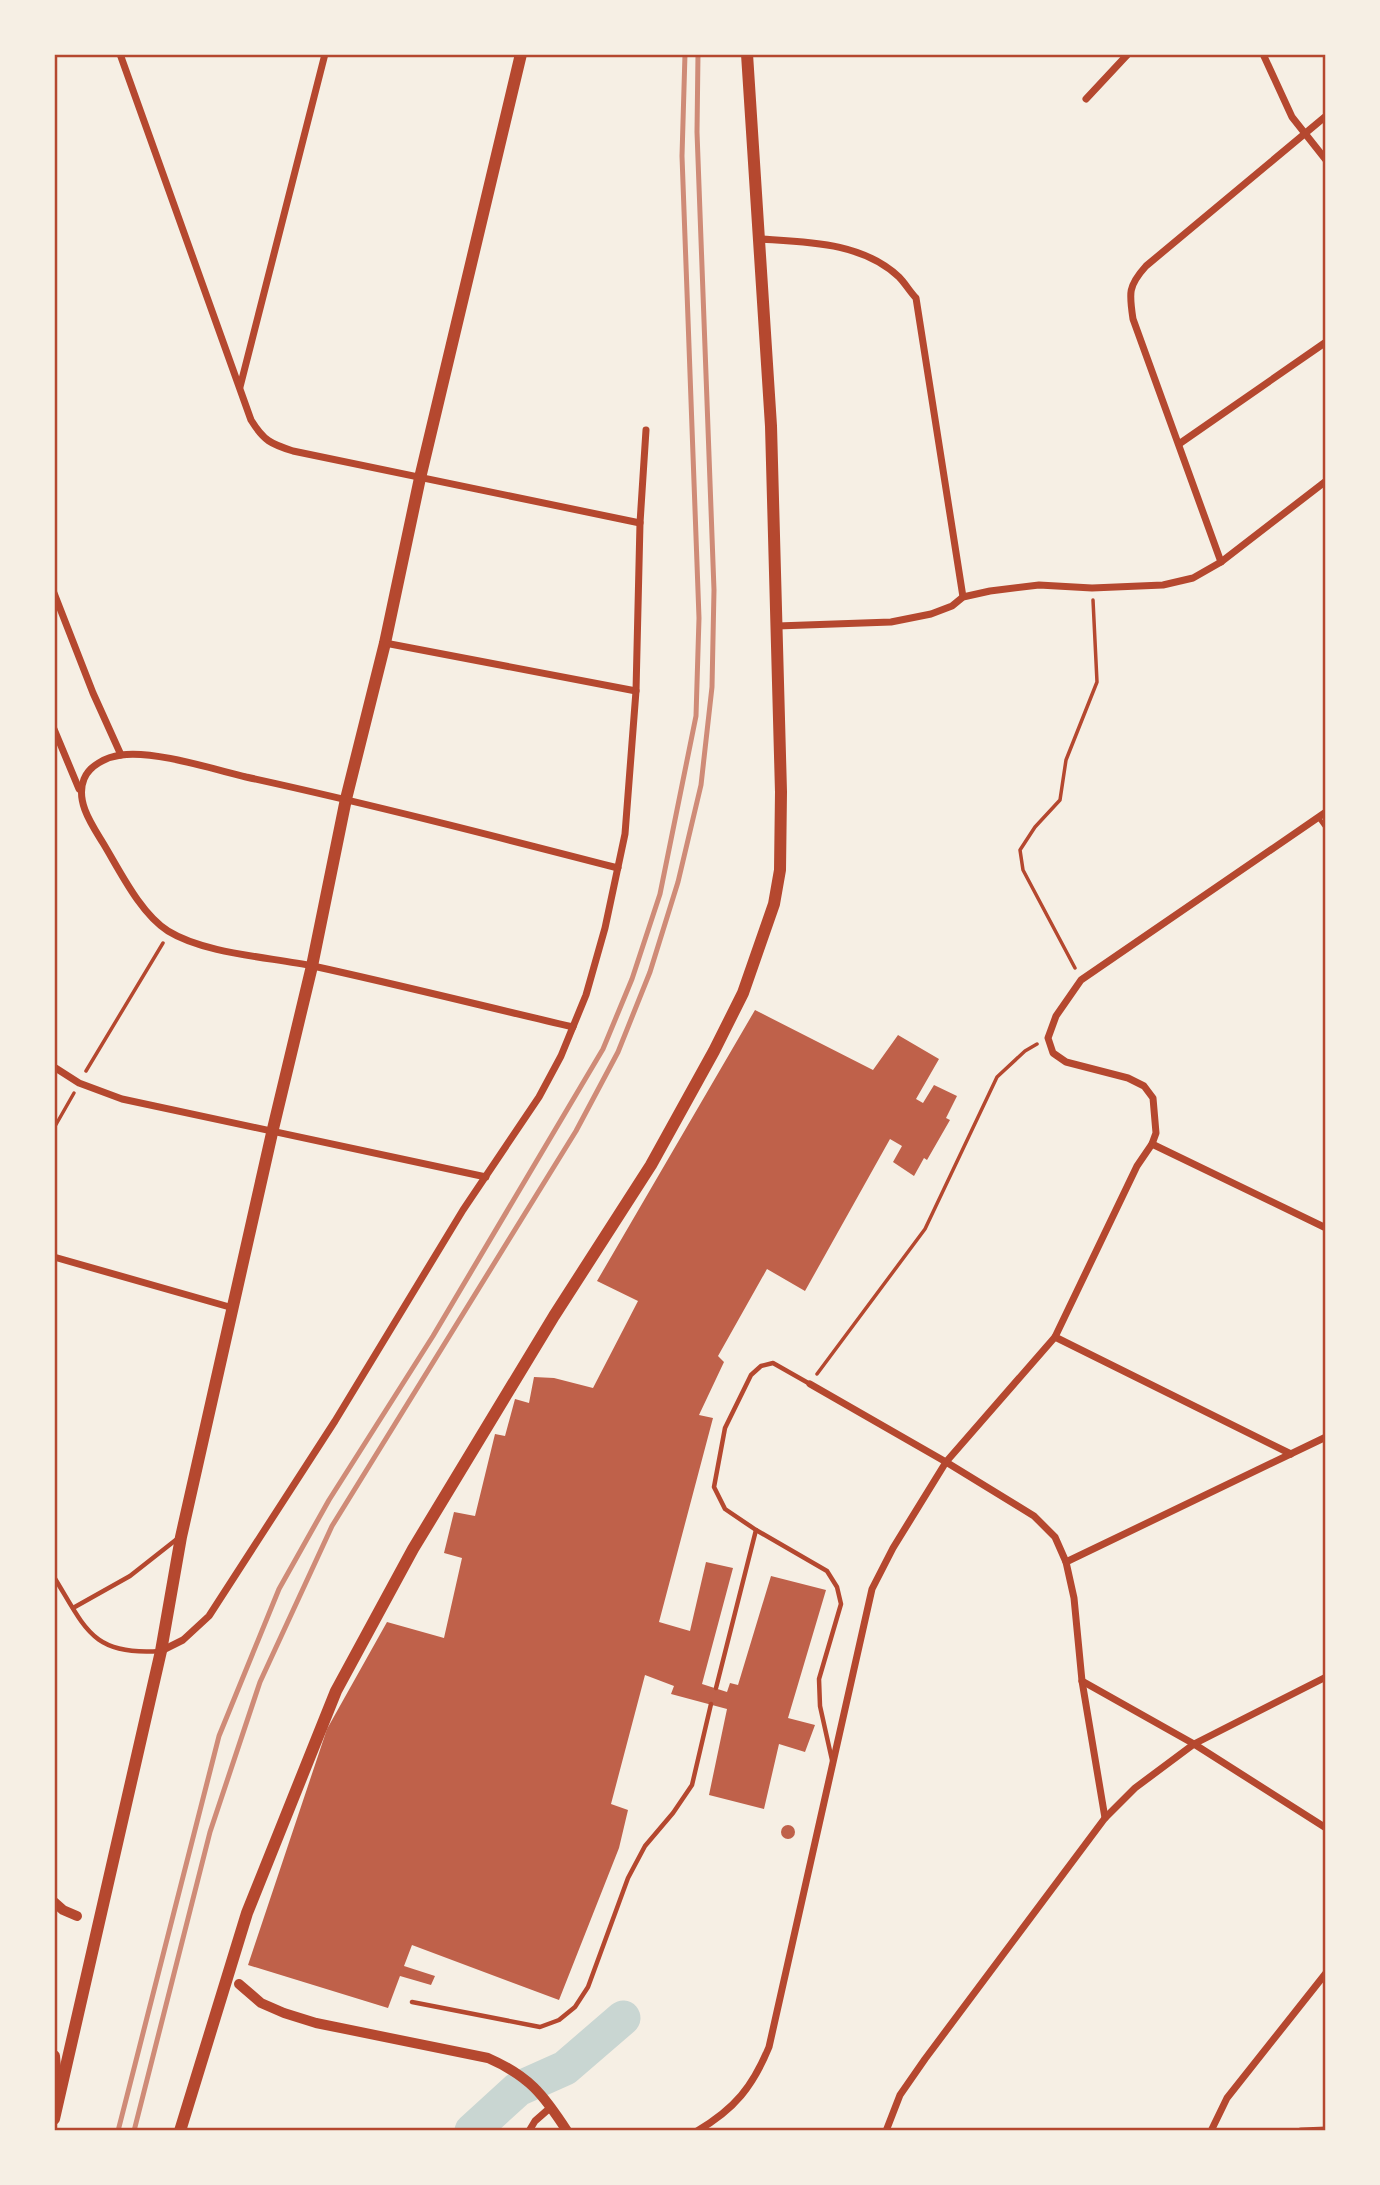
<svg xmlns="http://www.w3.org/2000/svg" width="1380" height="2185" font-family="Roboto,sans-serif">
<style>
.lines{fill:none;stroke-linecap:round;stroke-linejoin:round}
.river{stroke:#c9d6d2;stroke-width:35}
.building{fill:#bf614a}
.path{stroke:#b5482f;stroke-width:3.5}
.service{stroke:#b5482f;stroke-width:4.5}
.minor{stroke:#b5482f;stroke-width:7}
.tertiary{stroke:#b5482f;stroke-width:10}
.secondary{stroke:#b5482f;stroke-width:12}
.rail{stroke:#cf8b77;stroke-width:5}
.neatline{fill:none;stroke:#b5482f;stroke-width:2.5}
</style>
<rect width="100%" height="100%" fill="#f6efe4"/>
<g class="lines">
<!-- river -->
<polyline class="river" points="472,2131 518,2089 565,2068 623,2018"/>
</g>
<!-- building -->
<g class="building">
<polygon points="755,1010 873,1070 898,1035 939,1059 916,1099 923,1103 934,1085 957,1096 946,1118 950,1120 927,1160 924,1158 914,1176 893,1162 902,1146 890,1139 805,1291 767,1269 718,1356 724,1362 699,1415 713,1418 659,1622 690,1631 706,1562 733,1568 702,1684 727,1692 730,1683 738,1685 771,1576 826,1590 788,1718 815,1725 805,1752 779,1744 764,1809 709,1795 727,1709 671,1694 674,1686 645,1675 611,1804 628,1810 619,1848 559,2000 412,1945 404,1966 435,1976 431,1985 400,1976 388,2008 248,1965 327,1729 387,1622 444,1638 462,1558 444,1553 454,1512 475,1516 495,1434 505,1436 515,1399 529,1403 534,1377 554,1378 593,1388 638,1301 597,1281"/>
<circle cx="788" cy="1832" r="7"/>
</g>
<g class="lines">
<!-- path -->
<g class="path">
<polyline points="1075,968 1023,870 1020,850 1035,827 1060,800 1066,760 1097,682 1093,600"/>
<polyline points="86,1071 163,943"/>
<polyline points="54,1128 74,1093"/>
<polyline points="817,1374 925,1229 997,1077 1025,1051 1037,1044"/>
</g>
<!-- service -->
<g class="service">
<polyline points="1318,817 1326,828"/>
<polyline points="810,1384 773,1363 761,1366 751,1375 725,1428 714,1487 725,1509 756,1530 827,1571 837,1587 841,1604 819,1679 820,1706 832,1760"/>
<path d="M54,1577C86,1629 92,1656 160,1651"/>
<polyline points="73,1608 130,1576 177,1539"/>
<polyline points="716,1688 756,1530"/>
<polyline points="412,2002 540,2027 559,2020 575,2007 588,1987 628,1878 645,1846 673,1813 692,1785 711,1704"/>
</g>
<!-- minor -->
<g class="minor">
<path d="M120,54L251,420C264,441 271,444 293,451L640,523"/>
<polyline points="1263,54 1292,117 1326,160"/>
<polyline points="1086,99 1128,54"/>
<path d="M760,239C807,242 862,242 899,277C905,283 910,292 916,298L963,597"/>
<polyline points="240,387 325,54"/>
<polyline points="1179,444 1326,342"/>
<path d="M1221,562L1133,319C1129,293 1128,286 1146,266L1326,116"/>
<polyline points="54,593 93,693 121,755"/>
<polyline points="777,626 891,622 931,614 952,606 963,597 990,591 1039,585 1092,588 1163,585 1193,578 1221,562 1326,481"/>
<polyline points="385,643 636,691"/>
<polyline points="54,729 79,789"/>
<path d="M573,1027C487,1007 400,985 313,966C270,957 205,954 168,931C140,913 120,871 103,843C92,825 75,801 84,779C89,766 106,757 121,755C153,750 213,769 246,777C370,804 494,836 618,868"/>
<polyline points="54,1067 79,1083 122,1099 486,1177"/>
<polyline points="1152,1144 1326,1228"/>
<polyline points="54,1257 233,1308"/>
<polyline points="1055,1337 1291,1454"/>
<polyline points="810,1384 946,1462 1034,1516 1055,1537 1066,1562 1074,1598 1082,1681 1105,1818"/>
<polyline points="1066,1562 1326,1437"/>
<polyline points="161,1651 183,1640 209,1616 335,1421 463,1210 539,1097 561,1056 586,995 605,928 625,834 636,691 640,523 646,430"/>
<polyline points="1082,1681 1194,1744 1326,1828"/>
<polyline points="529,2131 535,2121 551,2107"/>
<path d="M697,2131C735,2109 753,2086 769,2047L872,1589L893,1548L946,1462L1055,1337L1137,1166L1152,1144L1156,1133L1153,1098L1144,1086L1128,1078L1066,1062L1053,1053L1048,1038L1056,1016L1081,980L1326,812"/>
<polyline points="886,2131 900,2095 925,2059 1105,1818 1135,1788 1194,1744 1326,1677"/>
<polyline points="1211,2131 1227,2098 1326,1973"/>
<polyline points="1301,2131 1326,2130"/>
</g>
<!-- tertiary -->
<g class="tertiary">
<polyline points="54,1902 63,1910 77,1916"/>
<path d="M239,1984L261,2003L284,2013L316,2023L488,2058C529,2076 543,2094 567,2131"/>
</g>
<!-- secondary -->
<g class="secondary">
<polyline points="54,2056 57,2092"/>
<polyline points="54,2119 161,1651 181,1537 272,1133 312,966 346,799 385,643 420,478 521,54"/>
<polyline points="180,2131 247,1913 336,1691 413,1549 554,1316 651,1165 714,1051 743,993 774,904 780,870 781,792 771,426 747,54"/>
</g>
<!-- rail -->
<g class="rail">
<polyline points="118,2131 219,1736 279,1589 329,1500 433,1336 603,1049 632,979 660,894 696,716 699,618 682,156 685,54"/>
<polyline points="134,2131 210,1832 260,1682 332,1526 576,1131 618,1052 650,972 678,882 701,785 712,687 714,590 697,132 698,54"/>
</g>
</g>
<!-- border -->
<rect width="1380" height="2185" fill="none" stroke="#f6efe4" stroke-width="112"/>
<rect x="56" y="56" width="1268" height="2073" class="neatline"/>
</svg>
